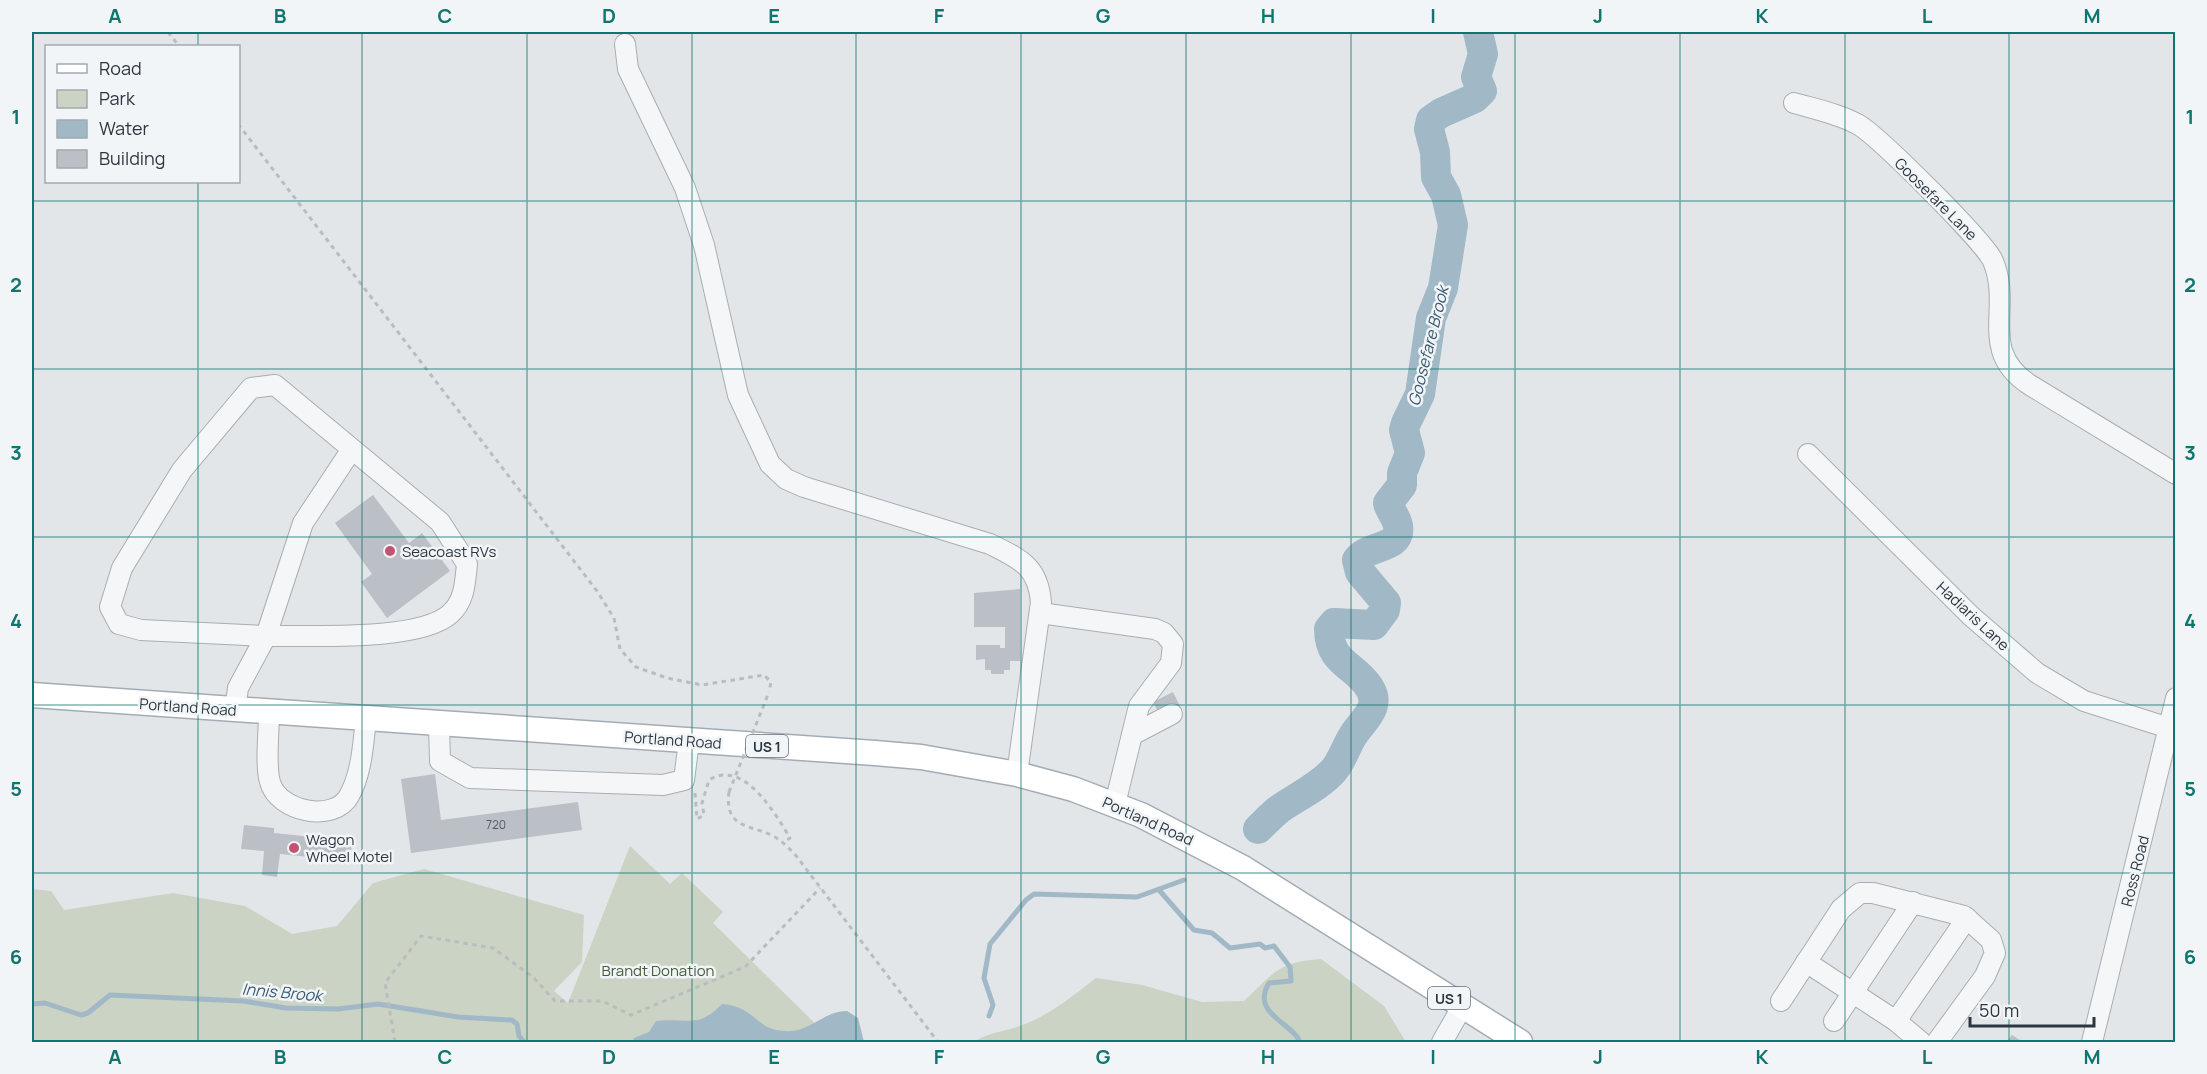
<svg xmlns="http://www.w3.org/2000/svg" width="2207" height="1074" font-family="Manrope,sans-serif">
<style>
.green{fill:#cad3c4}
.water{fill:#a1b8c6}
.lines{fill:none;stroke-linecap:round;stroke-linejoin:round}
.stream{stroke:#a1b8c6;stroke-width:5}
.river{stroke:#a1b8c6;stroke-width:30}
.building{fill:#bac0c6}
.minor-casing{stroke:#a8aeb3;stroke-width:22}
.major-casing{stroke:#a3acb4;stroke-width:27}
.path{stroke:#b9bcc1;stroke-width:3;stroke-dasharray:4.5 4.5;stroke-linecap:butt}
.minor{stroke:#f5f6f8;stroke-width:20}
.major{stroke:#fff;stroke-width:24}
.path-bridge{stroke:#b9bcc1;stroke-width:3;stroke-dasharray:4.5 4.5;stroke-linecap:butt}
.grid{fill:none;stroke:#0f766e;stroke-width:1.5;stroke-opacity:0.55}
.poi-dot{fill:#c35373;stroke:#f2f5f7;stroke-width:2}
.labels{text-anchor:middle;dominant-baseline:central;stroke-width:5;stroke-linejoin:round;paint-order:stroke}
.number-label{font-size:12px;fill:#505862}
.shield{fill:#f2f5f7;stroke:#676f77;stroke-width:1.5}
.shield-label{font-size:14px;font-weight:bold;fill:#2c3640}
.street-label{font-size:15px;fill:#2c3640;stroke:#f2f5f7}
.poi-label{font-size:15px;fill:#2c3640;stroke:#f2f5f7;text-anchor:start}
.park-label{font-size:15px;fill:#455b3a;stroke:#f2f5f7}
.water-label{font-size:16px;font-style:italic;fill:#395a71;stroke:#f2f5f7}
.neatline{fill:none;stroke:#0f766e;stroke-width:2}
.grid-label{font-size:20px;text-anchor:middle;font-weight:bold;fill:#0f766e}
</style>
<rect width="100%" height="100%" fill="#e2e6e9"/>
<!-- green -->
<g class="green">
<polygon points="630,846 670,884 682,873 723,912 713,923 834,1042 32,1042 32,889 51,891 64,910 173,893 245,906 292,934 337,926 373,883 424,869 584,915 582,962 554,991 568,1003"/>
<path d="M1321,959L1384,1006L1406,1042H973C991,1031 1006,1032 1025,1024C1051,1014 1074,995 1096,978L1142,985L1202,1002L1244,1001C1274,973 1278,962 1321,959Z"/>
</g>
<!-- water -->
<path class="water" d="M722,1004C757,1007 753,1029 785,1031C808,1034 823,1011 847,1011L858,1018L864,1042H633L634,1038L649,1032L656,1021C687,1017 697,1030 722,1004Z"/>
<g class="lines">
<!-- stream -->
<g class="stream">
<path d="M1159,890L1194,930L1212,933L1230,948L1260,944L1265,948L1274,946L1290,967L1291,981L1269,983C1250,1014 1293,1023 1300,1042"/>
<polyline points="32,1004 45,1003 81,1015 88,1013 110,995 243,1001 286,1008 338,1009 378,1004 458,1017 512,1020 517,1024 519,1036 524,1042"/>
<polyline points="989,1016 993,1005 984,978 990,944 1026,900 1034,894 1137,897 1184,880"/>
</g>
<!-- river -->
<path class="river" d="M1258,829C1264,823 1271,816 1278,810C1296,797 1319,787 1334,770C1343,759 1346,746 1354,734C1364,719 1382,707 1369,687C1355,665 1329,663 1329,629L1334,623L1374,625L1385,610L1386,603L1360,572L1357,560C1368,544 1402,550 1398,526C1397,518 1390,511 1388,503L1402,485V473L1410,453L1404,430L1406,423L1420,394L1431,318L1443,288L1453,225L1446,195L1436,177L1435,152L1429,129L1431,120L1441,113L1475,98L1482,91L1476,77L1483,54L1478,32"/>
</g>
<!-- building -->
<g class="building">
<polygon points="373,495 409,543 422,533 450,571 387,618 361,582 372,574 335,523"/>
<polygon points="1020,589 1020,661 1010,661 1010,670 1004,670 1004,674 991,674 991,670 985,670 985,659 976,660 976,645 1000,645 1000,648 1005,648 1005,627 974,627 974,593"/>
<polygon points="1173,692 1180,706 1160,715 1153,702"/>
<polygon points="435,774 441,820 578,802 582,830 411,853 401,779"/>
<polygon points="244,825 274,828 274,833 352,841 350,861 280,854 277,877 262,875 264,851 241,849"/>
<polygon points="2012,1035 2023,1042 2006,1042"/>
</g>
<g class="lines">
<defs>
<g id="minor">
<path d="M625,44L628,69L685,188L704,245L738,395L770,464L786,479L804,487L990,544C1020,559 1038,566 1041,602L1017,774"/>
<path d="M1794,103C1815,109 1840,114 1859,125C1880,138 1984,241 1993,261C2013,309 1977,350 2030,385L2176,474"/>
<polyline points="1808,454 1971,616 2037,673 2084,701 2169,728"/>
<polyline points="1040,613 1155,629 1164,633 1173,644 1171,663 1139,706 1115,804"/>
<path d="M235,710L238,688L266,636C309,635 418,642 450,614C465,601 465,582 467,564L440,522L275,385L251,388L182,470L122,568L110,607L119,624L141,630L266,636L303,523L352,449"/>
<path d="M269,713C269,732 265,765 270,782C278,812 334,823 349,796C362,773 363,744 366,719"/>
<polyline points="439,725 440,761 470,778 663,785 684,780 689,741"/>
<polyline points="1132,735 1172,714"/>
<polyline points="1806,962 1896,1021 1921,1042"/>
<polyline points="1781,1001 1841,909 1860,893 1873,893 1964,916 1991,940 1995,953 1985,976 1937,1042"/>
<polyline points="1834,1021 1913,902"/>
<polyline points="1896,1021 1967,918"/>
<polyline points="1442,1042 1462,1007"/>
<polyline points="2092,1042 2176,698"/>
</g>
<polyline id="major" points="32,695 875,753 921,757 1017,774 1073,789 1141,815 1243,868 1520,1042"/>
</defs>
<!-- minor casing -->
<use href="#minor" class="minor-casing"/>
<!-- major casing -->
<use href="#major" class="major-casing"/>
<!-- path -->
<g class="path">
<polyline points="168,32 179,46"/>
<polyline points="238,124 597,591 614,618 620,649 636,667 667,678 702,685 764,675 771,682 769,692"/>
<path d="M729,792C724,830 752,824 775,837C782,841 788,848 794,853L938,1042"/>
<path d="M695,793L697,819L704,815L702,803L709,780C744,758 776,815 790,838L783,843"/>
<polyline points="395,1042 385,983 421,936 493,948 533,977 555,1001 602,1001 631,1015 745,967 820,888"/>
</g>
<!-- minor -->
<use href="#minor" class="minor"/>
<!-- major -->
<use href="#major" class="major"/>
<!-- path-bridge -->
<polyline class="path-bridge" points="729,792 769,692"/>
</g>
<!-- grid -->
<path class="grid" d="M198,32V46M362,32V1042M527,32V1042M692,32V1042M856,32V1042M1021,32V1042M1186,32V1042M1351,32V1042M1515,32V1042M1680,32V1042M1845,32V1042M2009,32V1042M198,182V1042M32,201H2176M32,369H2176M32,537H2176M32,705H2176M32,873H2176"/>
<!-- markers -->
<g class="poi-dot">
<circle cx="390" cy="551" r="6"/>
<circle cx="294" cy="848" r="6"/>
</g>
<g class="labels">
<!-- number labels -->
<g class="number-label">
<text x="496" y="824">720</text>
</g>
<!-- shield labels -->
<g class="shield">
<rect x="746" y="735" width="42" height="22" rx="4.5"/>
<rect x="1428" y="987" width="42" height="22" rx="4.5"/>
</g>
<g class="shield-label">
<text x="767" y="746">US 1</text>
<text x="1449" y="998">US 1</text>
</g>
<!-- street labels -->
<g class="street-label">
<text transform="translate(1936 199) rotate(45)">Goosefare Lane</text>
<text transform="translate(1973 616) rotate(43)">Hadiaris Lane</text>
<text transform="translate(188 707) rotate(4)">Portland Road</text>
<text transform="translate(673 740) rotate(4)">Portland Road</text>
<text transform="translate(1148 821) rotate(24)">Portland Road</text>
<text transform="translate(2135 871) rotate(-76)">Ross Road</text>
</g>
<!-- poi labels -->
<g class="poi-label">
<text x="402" y="551">Seacoast RVs</text>
<text x="306" y="839">Wagon<tspan x="306" dy="17">Wheel Motel</tspan></text>
</g>
<!-- park labels -->
<g class="park-label">
<text x="658" y="970">Brandt Donation</text>
</g>
<!-- water labels -->
<g class="water-label">
<text transform="translate(1428 346) rotate(-76)">Goosefare Brook</text>
<text transform="translate(282 992) rotate(5)">Innis Brook</text>
</g>
</g>
<!-- border -->
<rect width="2207" height="1074" fill="none" stroke="#f2f5f7" stroke-width="66"/>
<!-- legend -->
<rect x="45" y="45" width="195" height="138" fill="#f2f5f7" stroke="#a3a9ae" stroke-width="1.5"/>
<rect x="57" y="64" width="30" height="9" fill="#ffffff" stroke="#a3a9ae" stroke-width="1.5"/>
<text x="99" y="75" font-size="18" fill="#2c3640">Road</text>
<rect x="57" y="90" width="30" height="18" fill="#cad3c4" stroke="#a3a9ae" stroke-width="1.5"/>
<text x="99" y="105" font-size="18" fill="#2c3640">Park</text>
<rect x="57" y="120" width="30" height="18" fill="#a1b8c6" stroke="#a3a9ae" stroke-width="1.5"/>
<text x="99" y="135" font-size="18" fill="#2c3640">Water</text>
<rect x="57" y="150" width="30" height="18" fill="#bac0c6" stroke="#a3a9ae" stroke-width="1.5"/>
<text x="99" y="165" font-size="18" fill="#2c3640">Building</text>
<!-- scale -->
<path d="M1970 1017v9h124v-9" fill="none" stroke="#2c3640" stroke-width="3"/>
<text x="1979" y="1017" font-size="18" fill="#2c3640" stroke="#f2f5f7" stroke-width="4.5" paint-order="stroke">50 m</text>
<rect x="33" y="33" width="2141" height="1008" class="neatline"/>
<g class="grid-label">
<text x="115" y="23">A</text>
<text x="280" y="23">B</text>
<text x="445" y="23">C</text>
<text x="609" y="23">D</text>
<text x="774" y="23">E</text>
<text x="939" y="23">F</text>
<text x="1103" y="23">G</text>
<text x="1268" y="23">H</text>
<text x="1433" y="23">I</text>
<text x="1598" y="23">J</text>
<text x="1762" y="23">K</text>
<text x="1927" y="23">L</text>
<text x="2092" y="23">M</text>
<text x="16" y="124">1</text>
<text x="2190" y="124">1</text>
<text x="16" y="292">2</text>
<text x="2190" y="292">2</text>
<text x="16" y="460">3</text>
<text x="2190" y="460">3</text>
<text x="16" y="628">4</text>
<text x="2190" y="628">4</text>
<text x="16" y="796">5</text>
<text x="2190" y="796">5</text>
<text x="16" y="964">6</text>
<text x="2190" y="964">6</text>
<text x="115" y="1064">A</text>
<text x="280" y="1064">B</text>
<text x="445" y="1064">C</text>
<text x="609" y="1064">D</text>
<text x="774" y="1064">E</text>
<text x="939" y="1064">F</text>
<text x="1103" y="1064">G</text>
<text x="1268" y="1064">H</text>
<text x="1433" y="1064">I</text>
<text x="1598" y="1064">J</text>
<text x="1762" y="1064">K</text>
<text x="1927" y="1064">L</text>
<text x="2092" y="1064">M</text>
</g>
</svg>
